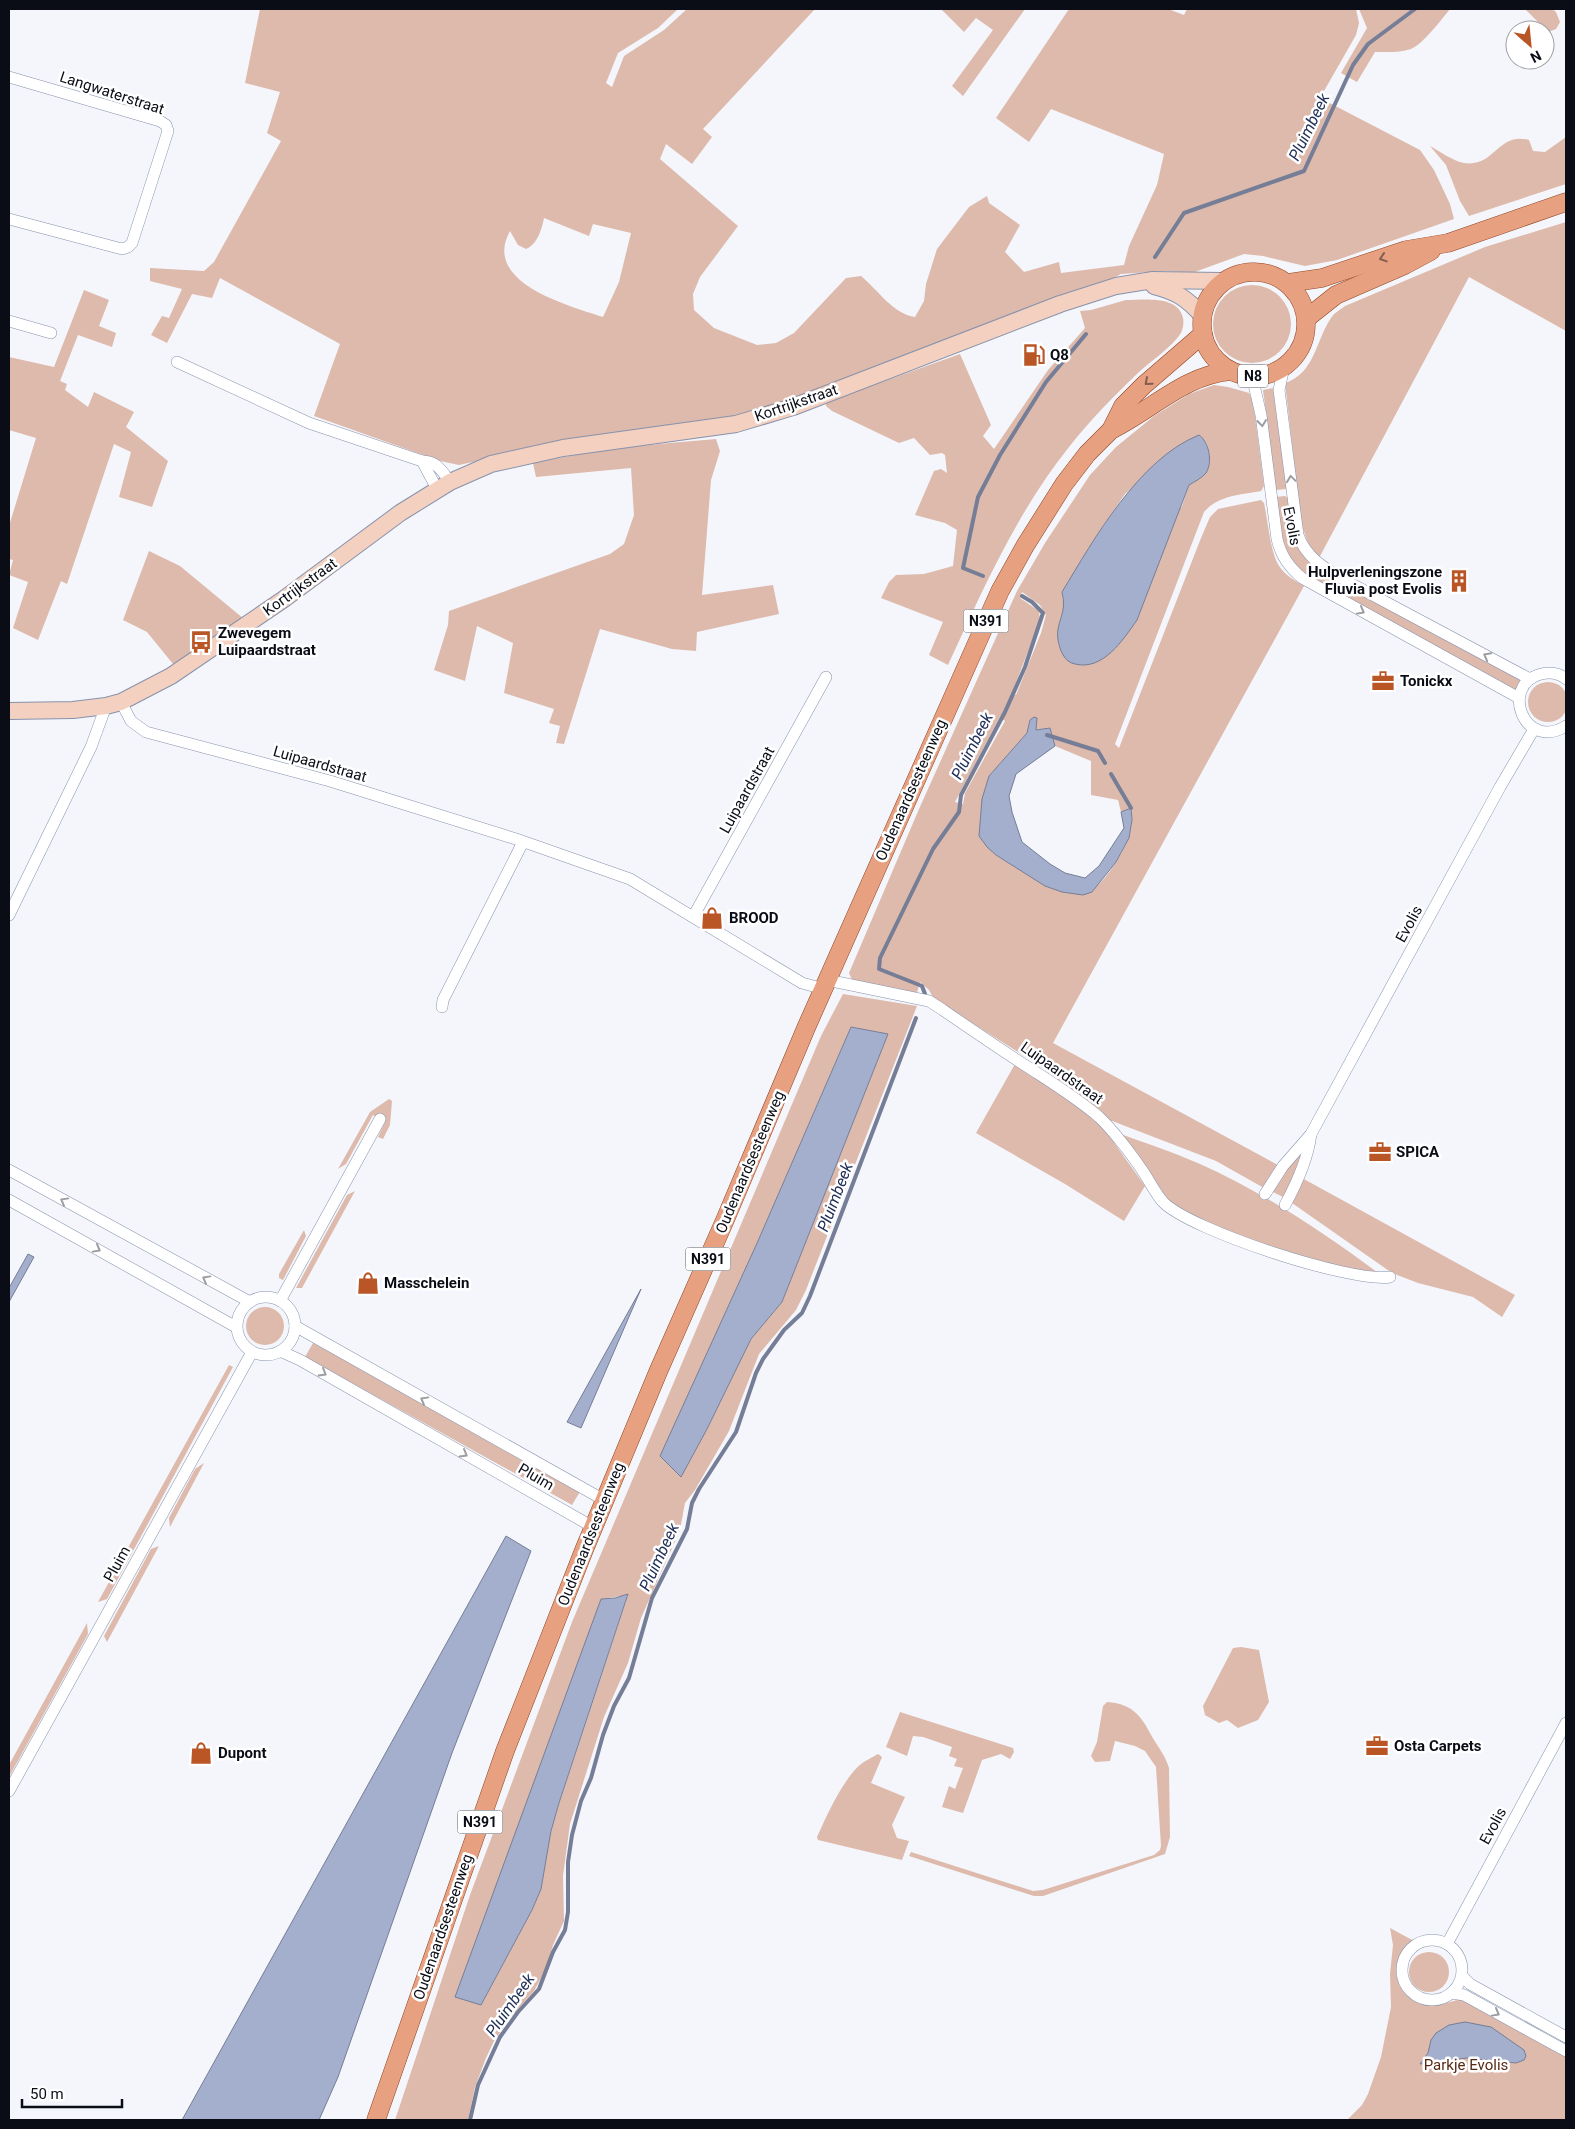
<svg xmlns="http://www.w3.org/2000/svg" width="1575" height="2129" font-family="Roboto,sans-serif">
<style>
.green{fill:#ddbaac;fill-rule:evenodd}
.water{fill:#a3afcd;stroke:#757e96}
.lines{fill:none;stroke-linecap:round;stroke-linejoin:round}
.stream{stroke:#757e96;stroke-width:4}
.minor-casing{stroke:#8792ac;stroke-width:12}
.secondary-casing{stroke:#8792ac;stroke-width:18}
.primary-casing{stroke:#8f4524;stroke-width:19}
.minor{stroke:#fff;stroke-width:11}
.secondary{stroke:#f3d0bf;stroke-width:16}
.primary{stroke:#e7a180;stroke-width:18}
.oneway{stroke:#845e50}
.oneway2{stroke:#9d9ea2}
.labels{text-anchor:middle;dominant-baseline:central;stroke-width:5;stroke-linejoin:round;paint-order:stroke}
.shield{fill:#fff;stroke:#54565c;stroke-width:1}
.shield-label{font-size:14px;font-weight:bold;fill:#0a0d16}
.street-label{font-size:15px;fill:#0a0d16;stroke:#fff}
.poi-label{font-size:15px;font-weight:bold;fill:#0a0d16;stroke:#fff;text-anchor:start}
.park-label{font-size:15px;fill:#572914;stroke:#fff}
.water-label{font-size:16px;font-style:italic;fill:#223059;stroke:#fff}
</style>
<rect width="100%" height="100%" fill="#f4f6fc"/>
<!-- green -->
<g class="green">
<path d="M260,9H678L658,28L618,53L606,83L612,87L624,56L664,30L687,9H815L703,129L712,137L692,164L666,144L660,159L738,226L700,277L693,294L694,310L714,328L757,345L776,343L794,333L846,278L861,276C878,290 893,314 915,317L924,301L926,284L937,249L969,207L987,196L989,203L1020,225L1005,252L1024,272L1059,262L1061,273L1124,265L1129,246L1157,185L1164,154L1051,109L1029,142L996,118L1069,9H1168L1184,15L1187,9H1356L1359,23L1356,35L1320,98L1420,150L1434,170L1450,204L1454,219L1337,260L1305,266L1263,256L1244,254L1192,273L1165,271L1121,274L1103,284L789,404L726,422L553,445L459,465L440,461L314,416L340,344L220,278L212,298L192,294L167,343L151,335L162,316L169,318L182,289L150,281V268L204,271L214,262L281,141L267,133L280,92L245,83ZM544,218L589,236L593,224L631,233L619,282L603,317C570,306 481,283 510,231L518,245L526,249C537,245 542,229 544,218Z"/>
<polygon points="941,9 1025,9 963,96 952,86 993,30 976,18 964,32"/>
<path d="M1359,9H1450C1441,20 1423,44 1411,49C1400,53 1387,52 1375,52L1357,82L1341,73L1367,28Z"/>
<polygon points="1525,9 1552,9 1556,12 1560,22 1556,29 1548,32"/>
<path d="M1566,137V184L1469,216L1460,201L1446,165L1430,146C1439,151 1453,161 1464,163C1495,168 1497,132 1529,140L1533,151L1545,152Z"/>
<path d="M1566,222V331L1469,277L1319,558L1310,549L1301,523L1285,383C1315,373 1315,342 1331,318C1334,313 1340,310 1345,306L1485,247Z"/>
<circle cx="1252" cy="324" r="39"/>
<polygon points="84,290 109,300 99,326 116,333 112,347 78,335 60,381 67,384 65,390 88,407 94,392 134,412 126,427 168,461 152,507 119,497 131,452 114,444 67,584 61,581 38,640 13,628 28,582 9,575 13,560 9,559 9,526 36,438 9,430 9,357 54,367"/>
<path d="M1126,300C1144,300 1178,295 1183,318C1184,324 1183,328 1181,333C1172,347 1151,361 1139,372C1115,395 1090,420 1069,447C1017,512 983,589 948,665L929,655L943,622L881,598L889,582L896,575L924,574L953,566L957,530L945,523L915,515L934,471L941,469L947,473L945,455L942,453L930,455L914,438L899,443L832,411L826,406V402L960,354L991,425L983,436L994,449L1048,370L1085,328L1080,311L1091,310Z"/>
<path d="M1214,385L1228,387L1249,393L1253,401L1264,486L1261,491C1240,495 1219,495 1204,512L1115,744L1119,748L1201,538L1210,517L1218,509L1261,500L1264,503C1268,521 1270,551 1279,566C1285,575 1295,581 1304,586L1053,1043L1278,1165L1268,1178L1264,1188L1216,1161L1107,1119L1040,1066L934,999L929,990L920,982L916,996L852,980L849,973L919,809L1017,591L1045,543L1090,475L1116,447L1154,416L1189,394ZM1207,444L1209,466L1205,474L1189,485L1182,506L1058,629L1065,604L1062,592L1101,529L1125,494L1176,448ZM1022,592L1040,605L1046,615L1041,633L1016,695L1012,693L1040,620L1039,611L1020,598ZM1000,717L1005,721L965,793L963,804L955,802ZM1030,720L1035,730L1050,728L1055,746L1091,761V795L1118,800L1121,812L1132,808C1132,818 1132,829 1128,839C1121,857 1101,889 1083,895L1015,866L996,855L989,776L1027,733Z"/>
<polygon points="1273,388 1287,489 1276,490 1263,390"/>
<path d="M716,439L720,451L711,480L702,595L773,585L779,614L697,632L696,651L672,649L600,629L564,744L556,743L560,726L549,723L554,709L504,693L513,643L477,626L465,681L434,670L448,625L449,611L610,554L624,544L634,515L631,468L536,477L533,463C594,450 654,444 716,439Z"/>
<path d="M1285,496L1288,498C1292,522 1292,546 1311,564L1522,680L1516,692L1301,572L1288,556L1280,534L1276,497Z"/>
<polygon points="149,551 180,566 244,619 173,664 147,632 123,620"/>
<circle cx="1548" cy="702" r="20"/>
<path d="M843,994L917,1006L806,1290L796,1310L759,1354L729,1431L695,1490L685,1503L680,1530L641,1618L628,1663L604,1717L570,1824L563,1876L564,1921L553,1945L546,1969L534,1991L511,2017L494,2041L486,2058L475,2087L468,2120H395L470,1895L572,1622L821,1036ZM851,1027L888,1034L782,1302L751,1339L707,1429L680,1476L661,1456L758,1241ZM628,1595L559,1804L551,1831L541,1889L532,1910L481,2005L601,1599Z"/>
<polygon points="1015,1064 1074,1103 1105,1130 1145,1186 1124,1221 1065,1184 976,1133"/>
<polygon points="389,1099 392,1101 390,1125 383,1139 378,1137 385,1122 373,1115 346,1164 338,1169 370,1112"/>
<path d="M1118,1133C1145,1143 1173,1152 1200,1164C1265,1193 1324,1233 1381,1275L1370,1274L1272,1248L1185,1214L1163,1195Z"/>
<polygon points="1305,1145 1285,1198 1271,1191"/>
<polygon points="1302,1178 1515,1295 1502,1317 1473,1297 1418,1283 1392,1273 1292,1203"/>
<polygon points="355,1191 302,1288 296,1288 347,1195"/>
<polygon points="304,1230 306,1236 283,1280 279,1278 279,1274"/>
<circle cx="265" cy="1326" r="19"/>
<polygon points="313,1343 581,1490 572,1505 305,1357"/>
<polygon points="229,1365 233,1367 107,1599 98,1602"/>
<polygon points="204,1463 170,1527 169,1518 195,1469"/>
<polygon points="159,1546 107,1642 104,1636 151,1549"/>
<polygon points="87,1623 88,1634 9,1777 9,1765"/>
<polygon points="1241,1647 1259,1650 1269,1702 1258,1720 1238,1728 1227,1720 1219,1723 1205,1715 1203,1706 1233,1648"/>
<path d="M1107,1702C1135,1704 1142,1718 1154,1740C1160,1749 1166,1758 1169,1768L1170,1837L1165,1854L1043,1896H1034L909,1856L911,1852L1033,1891L1043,1890L1154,1855L1160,1850L1161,1846L1156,1767L1145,1751L1135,1746L1115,1741L1110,1761L1095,1762L1091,1756L1097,1742L1103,1706Z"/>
<polygon points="900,1712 1013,1748 1014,1752 1010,1759 1001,1754 982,1760 963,1813 942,1807 949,1786 955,1789 963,1768 954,1766 957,1759 949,1756 952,1747 923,1737 913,1736 907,1756 886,1747"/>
<path d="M878,1754L882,1757L871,1783L905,1797L892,1825L897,1838L909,1841L902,1860L818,1840L817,1837C827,1815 843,1779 861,1764C866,1760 873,1757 878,1754Z"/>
<path d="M1390,1928L1414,1941C1410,1944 1405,1946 1402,1951C1389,1971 1399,1998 1422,2004C1435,2008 1448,2002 1461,1999L1566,2056V2120H1347L1362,2105L1368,2094L1381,2057L1391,2007L1390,1974L1393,1945Z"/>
<circle cx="1429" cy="1972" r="20"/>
</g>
<!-- water -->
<g class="water">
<path d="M1199,435C1209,442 1213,462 1206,473C1202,478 1194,482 1189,485L1137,620C1123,640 1103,671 1075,664C1064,662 1060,650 1058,640C1055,622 1068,614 1062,592C1094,539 1139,459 1199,435Z"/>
<polygon points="1034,717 1037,718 1036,730 1050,728 1055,746 1016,774 1009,796 1012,812 1022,842 1050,864 1065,873 1085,878 1099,866 1124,828 1121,812 1131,808 1132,820 1129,838 1116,862 1092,892 1083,895 1062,892 1045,886 996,855 987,847 979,836 982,799 989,776 1027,733 1030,720"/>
<polygon points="851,1027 888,1034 782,1302 751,1339 707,1429 681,1477 660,1456 758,1241"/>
<polygon points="28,1254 34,1257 9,1302 9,1288"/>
<polygon points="641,1289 581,1428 567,1422"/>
<polygon points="506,1536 531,1551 452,1753 338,2077 319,2120 182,2120"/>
<polygon points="628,1594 559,1803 551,1831 541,1889 532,1910 481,2005 455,1997 601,1599 615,1598"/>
<polygon points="1465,2022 1491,2027 1524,2050 1526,2056 1524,2060 1516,2063 1467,2058 1420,2064 1428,2053 1431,2040 1436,2033 1449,2025"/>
</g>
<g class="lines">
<!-- stream -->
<g class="stream">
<polyline points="1155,257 1184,213 1304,171 1353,65 1368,44 1415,9"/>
<polyline points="983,576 963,568 978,497 1000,455 1046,382 1086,334"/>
<polyline points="1047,735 1098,751 1105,763"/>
<polyline points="1111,774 1131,808"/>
<polyline points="925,994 922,986 879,969 880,958 933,849 959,812 961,795 1005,712 1025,667 1043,613 1032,602 1022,596"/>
<polyline points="470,2120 478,2085 500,2037 518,2012 539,1989 553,1952 565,1930 568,1912 568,1862 572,1835 581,1801 591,1778 603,1735 614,1706 629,1678 652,1598 687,1529 692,1503 699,1489 736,1432 756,1373 763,1359 784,1330 802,1313 810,1296 916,1018"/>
</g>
<defs>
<g id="minor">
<polyline points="9,77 160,121 166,125 168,131 132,243 128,247 122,249 9,219"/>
<polyline points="9,321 51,333"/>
<path d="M177,362L309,423L422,461C437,461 442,471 450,482"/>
<path d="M1284,367L1279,390L1298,535C1307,560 1328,570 1350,583L1530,679"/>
<path d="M1252,376L1261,415L1277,539C1281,556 1289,567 1302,578L1519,698"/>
<polyline points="422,461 437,489"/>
<path d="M1566,679C1559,673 1550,672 1541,674C1499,685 1524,752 1566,726"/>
<polyline points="121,702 131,721 146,732 330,781 516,839 630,879 802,983 824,989"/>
<polyline points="9,915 91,747 106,706"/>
<polyline points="693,917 826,677"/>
<path d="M827,980L929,1001L943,1010C972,1030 1001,1050 1031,1069C1054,1084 1078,1099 1099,1117C1112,1129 1132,1155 1142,1170C1149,1180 1155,1193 1163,1202C1190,1230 1351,1283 1390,1277"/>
<polyline points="442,1007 443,1000 523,842"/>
<polyline points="9,1170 250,1302"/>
<polyline points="1265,1194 1283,1166 1311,1134 1500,787 1534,729"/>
<polyline points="9,1200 236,1327"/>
<path d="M1285,1205C1297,1183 1308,1158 1311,1134"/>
<circle cx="266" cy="1326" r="29"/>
<polyline points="280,1301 380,1119"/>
<polyline points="295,1326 604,1500"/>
<polyline points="280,1351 300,1360 593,1527"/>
<polyline points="9,1791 252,1352"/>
<circle cx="1432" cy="1970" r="30"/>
<polyline points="1447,1944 1566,1723"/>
<polyline points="1462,1976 1470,1984 1566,2037"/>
<polyline points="1452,1993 1464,1995 1566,2051"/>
</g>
<g id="secondary">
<path d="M1154,286C1177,292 1186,298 1202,315"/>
<polyline points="9,711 73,710 106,706 121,702 171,676 284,599 400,513 450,482 491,464 563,448 736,424 793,407 1060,304 1116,286 1153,280 1223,281"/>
</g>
<g id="primary">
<circle cx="1254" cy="324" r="52"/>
<polyline points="1288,283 1322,278 1406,250 1448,243 1566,202"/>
<polyline points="1307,318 1336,295 1405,265 1431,251"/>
<path d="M1111,430C1152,410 1184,375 1231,371"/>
<polyline points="376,2120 505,1751 584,1550 658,1372 725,1220 806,1028 1000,591 1025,546 1064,484 1087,454 1111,430 1123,406 1144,385 1203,334"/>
</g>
</defs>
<!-- minor casing -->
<use href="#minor" class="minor-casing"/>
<!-- secondary casing -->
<use href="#secondary" class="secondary-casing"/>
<!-- primary casing -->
<use href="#primary" class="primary-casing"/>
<!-- minor -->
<use href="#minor" class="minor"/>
<!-- secondary -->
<use href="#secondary" class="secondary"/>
<!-- primary -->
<use href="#primary" class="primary"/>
</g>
<!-- one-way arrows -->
<defs><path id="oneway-chevron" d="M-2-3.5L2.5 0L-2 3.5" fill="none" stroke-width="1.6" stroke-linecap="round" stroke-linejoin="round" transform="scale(1.25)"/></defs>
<g class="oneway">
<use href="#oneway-chevron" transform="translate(1383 258) rotate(162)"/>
<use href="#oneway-chevron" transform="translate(1148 382) rotate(139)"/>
</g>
<g class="oneway2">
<use href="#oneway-chevron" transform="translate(1262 423) rotate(83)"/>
<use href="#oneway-chevron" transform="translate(1291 479) rotate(-98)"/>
<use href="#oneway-chevron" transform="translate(1361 611) rotate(29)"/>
<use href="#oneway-chevron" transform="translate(1487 656) rotate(-152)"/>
<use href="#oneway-chevron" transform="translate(64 1201) rotate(-151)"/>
<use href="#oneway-chevron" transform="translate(97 1249) rotate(29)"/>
<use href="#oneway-chevron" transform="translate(206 1279) rotate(-151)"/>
<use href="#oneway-chevron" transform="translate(323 1373) rotate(30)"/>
<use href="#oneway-chevron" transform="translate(424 1400) rotate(-151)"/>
<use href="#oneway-chevron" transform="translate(464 1454) rotate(30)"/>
<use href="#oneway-chevron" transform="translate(1496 2013) rotate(29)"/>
</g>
<!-- icons -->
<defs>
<symbol id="fuel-bare" viewBox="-9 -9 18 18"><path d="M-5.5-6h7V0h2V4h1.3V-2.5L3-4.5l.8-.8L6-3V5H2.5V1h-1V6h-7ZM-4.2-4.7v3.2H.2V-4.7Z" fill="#ba5525" stroke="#fff" stroke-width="2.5" paint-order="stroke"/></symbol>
<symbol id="building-bare" viewBox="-9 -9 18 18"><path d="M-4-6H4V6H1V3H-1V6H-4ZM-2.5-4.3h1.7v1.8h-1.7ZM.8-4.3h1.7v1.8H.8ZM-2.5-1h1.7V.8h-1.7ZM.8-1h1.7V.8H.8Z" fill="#ba5525" stroke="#fff" stroke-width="2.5" paint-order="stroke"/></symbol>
<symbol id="bus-bare" viewBox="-9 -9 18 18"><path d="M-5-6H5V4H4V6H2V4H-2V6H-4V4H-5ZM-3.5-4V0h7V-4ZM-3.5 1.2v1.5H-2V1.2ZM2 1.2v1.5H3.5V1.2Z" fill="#ba5525" stroke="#fff" stroke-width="2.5" paint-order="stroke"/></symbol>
<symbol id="office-bare" viewBox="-9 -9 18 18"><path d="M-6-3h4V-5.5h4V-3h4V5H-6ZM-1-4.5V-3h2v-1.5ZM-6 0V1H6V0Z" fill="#ba5525" stroke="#fff" stroke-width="2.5" paint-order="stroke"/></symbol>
<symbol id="shop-bare" viewBox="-9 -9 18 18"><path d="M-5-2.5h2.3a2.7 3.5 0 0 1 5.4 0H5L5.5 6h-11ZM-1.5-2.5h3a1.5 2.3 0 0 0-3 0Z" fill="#ba5525" stroke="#fff" stroke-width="2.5" paint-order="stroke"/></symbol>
</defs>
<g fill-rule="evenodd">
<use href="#fuel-bare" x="1018" y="339" width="32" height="32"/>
<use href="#building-bare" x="1443" y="565" width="32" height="32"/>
<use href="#bus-bare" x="185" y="626" width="32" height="32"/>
<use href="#office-bare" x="1367" y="665" width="32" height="32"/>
<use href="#shop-bare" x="696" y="902" width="32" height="32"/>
<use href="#office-bare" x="1364" y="1136" width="32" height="32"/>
<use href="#shop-bare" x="352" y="1267" width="32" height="32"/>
<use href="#office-bare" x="1361" y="1730" width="32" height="32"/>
<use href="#shop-bare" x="185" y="1737" width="32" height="32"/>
</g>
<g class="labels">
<!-- shield labels -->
<g class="shield">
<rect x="1238" y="364.5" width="30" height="23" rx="4"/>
<rect x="963.5" y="609.5" width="45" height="23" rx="4"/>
<rect x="685.5" y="1247.5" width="45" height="23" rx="4"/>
<rect x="457.5" y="1810.5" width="45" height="23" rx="4"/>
</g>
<g class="shield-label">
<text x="1253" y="376">N8</text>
<text x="986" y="621">N391</text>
<text x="708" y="1259">N391</text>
<text x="480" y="1822">N391</text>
</g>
<!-- street labels -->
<g class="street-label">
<text transform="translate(112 93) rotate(18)">Langwaterstraat</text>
<text transform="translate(796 403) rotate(-19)">Kortrijkstraat</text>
<text transform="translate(1292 526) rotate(79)">Evolis</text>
<text transform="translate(300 587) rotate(-36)">Kortrijkstraat</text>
<text transform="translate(320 764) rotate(16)">Luipaardstraat</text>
<text transform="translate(747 790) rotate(-61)">Luipaardstraat</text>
<text transform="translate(911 790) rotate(-66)">Oudenaardsesteenweg</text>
<text transform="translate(1409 924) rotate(-61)">Evolis</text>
<text transform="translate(1062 1073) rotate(35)">Luipaardstraat</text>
<text transform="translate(750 1162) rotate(-67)">Oudenaardsesteenweg</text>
<text transform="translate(536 1477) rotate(30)">Pluim</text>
<text transform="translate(591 1534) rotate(-68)">Oudenaardsesteenweg</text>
<text transform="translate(117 1564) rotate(-61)">Pluim</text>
<text transform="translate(1493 1826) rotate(-61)">Evolis</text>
<text transform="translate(443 1927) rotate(-71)">Oudenaardsesteenweg</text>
</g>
<!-- poi labels -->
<g class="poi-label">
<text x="1050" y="355">Q8</text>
<text x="1442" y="572" text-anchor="end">Hulpverleningszone<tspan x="1442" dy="17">Fluvia post Evolis</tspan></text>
<text x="218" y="633">Zwevegem<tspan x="218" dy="17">Luipaardstraat</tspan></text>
<text x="1400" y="681">Tonickx</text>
<text x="729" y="918">BROOD</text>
<text x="1396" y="1152">SPICA</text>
<text x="384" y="1283">Masschelein</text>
<text x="1394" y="1746">Osta Carpets</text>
<text x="218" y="1753">Dupont</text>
</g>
<!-- park labels -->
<g class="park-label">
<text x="1466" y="2065">Parkje Evolis</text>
</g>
<!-- water labels -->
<g class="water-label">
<text transform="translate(1309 127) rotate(-64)">Pluimbeek</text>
<text transform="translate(972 746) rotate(-63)">Pluimbeek</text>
<text transform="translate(835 1197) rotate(-69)">Pluimbeek</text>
<text transform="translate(659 1557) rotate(-65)">Pluimbeek</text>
<text transform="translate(510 2005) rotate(-55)">Pluimbeek</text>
</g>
</g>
<!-- border -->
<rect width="1575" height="2129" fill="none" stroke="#0a0d16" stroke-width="20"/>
<!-- north arrow -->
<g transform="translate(1530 45) rotate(153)"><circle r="24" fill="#ffffff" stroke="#9d9ea2"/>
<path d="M0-4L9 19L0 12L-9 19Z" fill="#ba5525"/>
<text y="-8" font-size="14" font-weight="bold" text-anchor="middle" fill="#0a0d16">N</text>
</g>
<!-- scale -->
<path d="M22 2099v8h100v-8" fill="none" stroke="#0a0d16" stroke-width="2.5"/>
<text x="30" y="2099" font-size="15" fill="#0a0d16" stroke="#ffffff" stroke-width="4" paint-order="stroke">50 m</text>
</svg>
